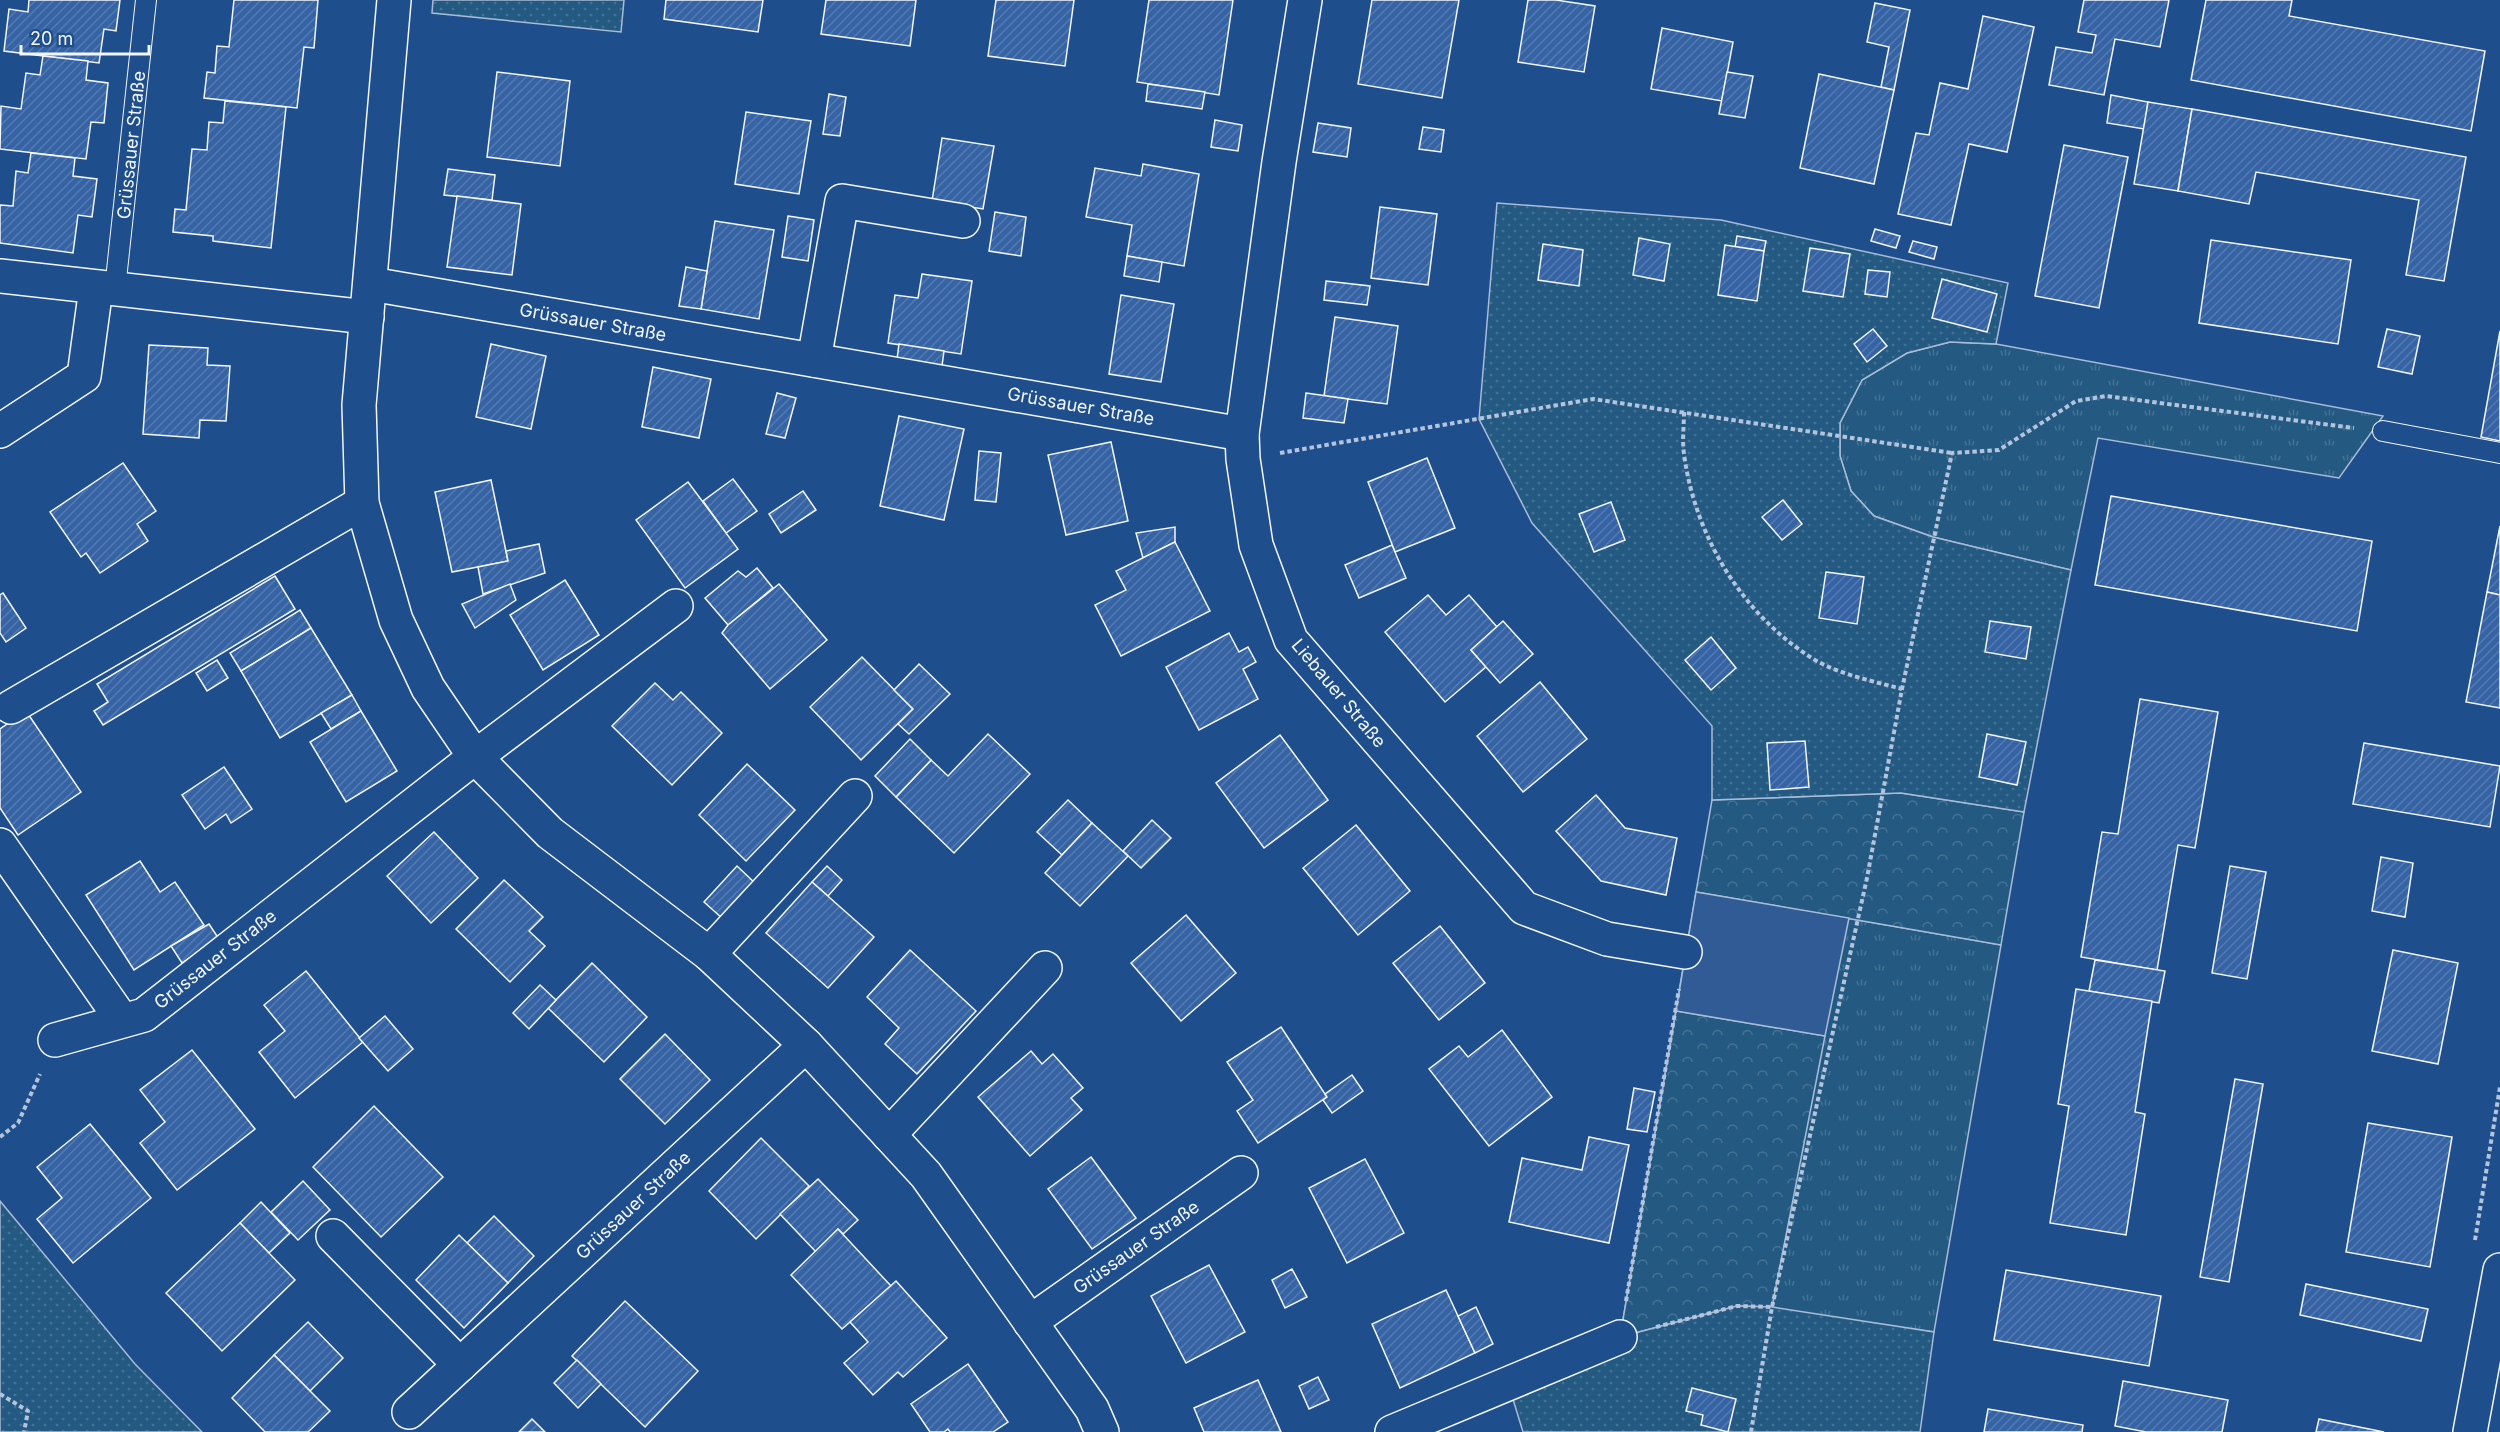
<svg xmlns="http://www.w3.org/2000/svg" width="2500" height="1432" font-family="Inter,sans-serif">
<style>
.grass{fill:url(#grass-tufts);stroke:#a8bbd7;stroke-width:1.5}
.forest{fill:url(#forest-crowns);stroke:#a8bbd7;stroke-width:1.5}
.park{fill:url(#park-dots);stroke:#a8bbd7;stroke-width:1.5}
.parking{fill:#305b95;stroke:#a8bbd7;stroke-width:1.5}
.building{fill:url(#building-hatch);stroke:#f2f6ff;stroke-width:1.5}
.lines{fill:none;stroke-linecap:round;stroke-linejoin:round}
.service-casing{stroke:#f2f6ff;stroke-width:22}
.minor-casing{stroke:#f2f6ff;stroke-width:36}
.tertiary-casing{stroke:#f2f6ff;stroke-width:36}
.path{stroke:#b3c4dc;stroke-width:4;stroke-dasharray:4.5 3;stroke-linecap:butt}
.service{stroke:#1f4e8c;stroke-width:20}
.minor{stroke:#1f4e8c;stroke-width:33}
.tertiary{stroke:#1f4e8c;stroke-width:33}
.labels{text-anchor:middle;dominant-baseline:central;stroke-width:4.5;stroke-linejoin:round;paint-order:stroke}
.street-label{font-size:18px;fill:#f2f6ff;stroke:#1f4e8c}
</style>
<defs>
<pattern id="grass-tufts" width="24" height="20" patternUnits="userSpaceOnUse" patternTransform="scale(1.5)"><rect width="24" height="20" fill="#245a82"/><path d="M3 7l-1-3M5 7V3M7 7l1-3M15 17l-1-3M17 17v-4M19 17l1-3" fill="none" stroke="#447295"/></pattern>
<pattern id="forest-crowns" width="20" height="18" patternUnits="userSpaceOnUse" patternTransform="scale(1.5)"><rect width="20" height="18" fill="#245a82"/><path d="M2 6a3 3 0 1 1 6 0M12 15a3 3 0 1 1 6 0" fill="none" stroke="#447295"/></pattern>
<pattern id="park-dots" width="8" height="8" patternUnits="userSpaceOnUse" patternTransform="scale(1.5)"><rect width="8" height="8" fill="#245a82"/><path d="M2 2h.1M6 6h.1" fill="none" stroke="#447295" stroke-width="1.8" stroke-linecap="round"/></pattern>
<pattern id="building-hatch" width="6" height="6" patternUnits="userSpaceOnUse" patternTransform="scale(1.5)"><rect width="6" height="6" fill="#3563a3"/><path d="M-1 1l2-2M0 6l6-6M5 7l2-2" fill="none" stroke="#537ab1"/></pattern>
</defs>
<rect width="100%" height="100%" fill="#1f4e8c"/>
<!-- grass -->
<g class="grass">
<polygon points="1950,342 1996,344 2383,416 2339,478 2098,438 2071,570 1933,537 1874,516 1851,491 1840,456 1840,423 1862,380 1907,353"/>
<polygon points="1696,892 2001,945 1934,1332 1905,1328 1620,1337"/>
</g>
<!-- forest -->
<g class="forest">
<polygon points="1901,793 2024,812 2001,945 1696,892 1712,800"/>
<polygon points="1676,1011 1825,1036 1772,1307 1737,1306 1620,1337"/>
</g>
<!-- park -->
<g class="park">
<polygon points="433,0 624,0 621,32 432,13"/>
<polygon points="1497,203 1721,220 2008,283 1996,344 1950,342 1907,353 1862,380 1840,423 1840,456 1851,491 1874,516 1933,537 2071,570 2024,812 1901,793 1712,800 1712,726 1532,523 1479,419"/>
<polygon points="0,1201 135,1364 202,1432 0,1432"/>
<polygon points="1737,1306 1772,1307 1934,1332 1920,1432 1523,1432 1508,1383 1620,1337"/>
</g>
<!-- parking -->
<polygon class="parking" points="1696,892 1849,918 1825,1036 1676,1011"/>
<!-- building -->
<g class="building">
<polygon points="29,0 120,0 116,31 104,29 99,63 4,51 9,9 28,12"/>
<polygon points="234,0 318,0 314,48 304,47 297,108 204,98 207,72 215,73 217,46 229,47"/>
<polygon points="666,0 763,0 758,32 664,19"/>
<polygon points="826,0 916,0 910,46 821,34"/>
<polygon points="996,0 1074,0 1065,66 988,56"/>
<polygon points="1149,0 1233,0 1219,95 1137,82"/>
<polygon points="1372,0 1459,0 1442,98 1358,84"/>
<polygon points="1528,0 1556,0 1595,6 1584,72 1518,62"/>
<polygon points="2084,0 2169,0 2160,47 2115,39 2104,95 2049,85 2056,47 2092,53 2096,35 2078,32"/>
<polygon points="2206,0 2292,0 2289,16 2485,51 2471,131 2191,80"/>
<polygon points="1875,3 1910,10 1894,90 1881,87 1889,47 1867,42"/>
<polygon points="1983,16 2034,27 2007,152 1969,144 1951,225 1898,214 1916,133 1929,135 1940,83 1968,89"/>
<polygon points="1662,28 1733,42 1722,101 1651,89"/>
<polygon points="43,56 88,61 86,80 108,83 104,123 91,122 86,159 0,149 1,106 21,109 26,73 40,75"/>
<polygon points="497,72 570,81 560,166 487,157"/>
<polygon points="1727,72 1753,76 1745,118 1719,114"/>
<polygon points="1819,74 1894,90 1874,184 1800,168"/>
<polygon points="1148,84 1205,92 1202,109 1146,101"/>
<polygon points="829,94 846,97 840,136 823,134"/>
<polygon points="2111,95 2148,102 2144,129 2107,123"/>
<polygon points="225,101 286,107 271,248 213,241 213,236 173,232 175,209 186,210 192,149 207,150 209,122 223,123"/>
<polygon points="2148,102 2192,109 2178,191 2134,184"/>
<polygon points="2192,109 2466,157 2444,281 2406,275 2419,200 2256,172 2249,204 2178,191"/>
<polygon points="746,112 811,121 799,194 735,184"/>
<polygon points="1215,120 1242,125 1238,151 1211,147"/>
<polygon points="1318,123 1351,128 1347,157 1313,152"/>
<polygon points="1423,127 1444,130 1441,152 1419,149"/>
<polygon points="942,138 994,146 983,209 932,201"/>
<polygon points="2064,145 2128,157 2099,308 2035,296"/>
<polygon points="31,153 75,158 73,176 97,179 92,217 78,215 73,253 0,243 0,205 13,206 16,171 28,173"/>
<polygon points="1143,164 1199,174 1184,266 1127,256 1132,225 1086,217 1095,168 1141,176"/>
<polygon points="448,169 495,175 492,200 444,195"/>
<polygon points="457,196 521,204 512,275 447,267"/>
<polygon points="1380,207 1437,214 1428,285 1371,278"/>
<polygon points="995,212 1026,217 1021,256 989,251"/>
<polygon points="788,216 814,220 808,261 782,257"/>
<polygon points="715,221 774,230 759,319 701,309"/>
<polygon points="1875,229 1900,236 1896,248 1871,241"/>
<polygon points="1737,236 1766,241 1764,251 1735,247"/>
<polygon points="1639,238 1670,244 1664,281 1633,275"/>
<polygon points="2211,240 2351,260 2338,344 2199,323"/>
<polygon points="1913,241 1937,247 1934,259 1909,252"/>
<polygon points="1543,244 1583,250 1579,286 1538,280"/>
<polygon points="1725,245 1764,251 1757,301 1718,295"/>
<polygon points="1810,248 1850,254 1843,297 1803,291"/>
<polygon points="1127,256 1162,262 1159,282 1124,276"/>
<polygon points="686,267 707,271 701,309 679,306"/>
<polygon points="1868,270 1890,272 1887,297 1865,294"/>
<polygon points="922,274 972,281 961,354 888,343 895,295 918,298"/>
<polygon points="1942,279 1997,294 1987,332 1932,318"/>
<polygon points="1326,281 1370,286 1367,305 1324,300"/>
<polygon points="1121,295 1174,304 1161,382 1109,374"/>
<polygon points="1335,317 1398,326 1387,404 1324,396"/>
<polygon points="1873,329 1887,346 1867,362 1854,344"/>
<polygon points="2387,329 2420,336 2412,374 2378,367"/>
<polygon points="2500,331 2500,441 2481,437"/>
<polygon points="491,344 546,356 531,429 476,417"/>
<polygon points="899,344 944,351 942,366 897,359"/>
<polygon points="149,345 208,348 207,365 230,366 226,421 200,420 199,438 143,434"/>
<polygon points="653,367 711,379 699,438 642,427"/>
<polygon points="777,393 796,398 785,438 766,434"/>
<polygon points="1306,393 1348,399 1344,423 1303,418"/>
<polygon points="899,416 964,429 944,520 880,506"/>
<polygon points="1111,442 1128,521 1066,535 1048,455"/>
<polygon points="979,451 1001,453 996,502 975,500"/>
<polygon points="1427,458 1455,528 1395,552 1368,482"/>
<polygon points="123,463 156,511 137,524 148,541 100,573 86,553 81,557 50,512"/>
<polygon points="733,479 757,511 726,533 703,501"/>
<polygon points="491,480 508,561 452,572 435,492"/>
<polygon points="688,482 738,549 685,588 636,520"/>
<polygon points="803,491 816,510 781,533 769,514"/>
<polygon points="2111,496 2372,541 2357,631 2095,585"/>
<polygon points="1783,500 1802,524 1782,540 1762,517"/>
<polygon points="1611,502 1625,540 1594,552 1579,514"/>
<polygon points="2500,526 2500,595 2487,592"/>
<polygon points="1175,527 1175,542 1143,558 1136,533"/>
<polygon points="1175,542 1210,611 1121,656 1095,605 1126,590 1116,571"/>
<polygon points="539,544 545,573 483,594 478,567 508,561 506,551"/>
<polygon points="1392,545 1406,578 1359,598 1345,565"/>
<polygon points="757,568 773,588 728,625 705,598 738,571 746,577"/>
<polygon points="1826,572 1864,577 1857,624 1819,618"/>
<polygon points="275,576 295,609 103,725 94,711 108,702 97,684"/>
<polygon points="565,580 599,635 543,670 510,615"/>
<polygon points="510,584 516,600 475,628 462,604"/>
<polygon points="779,584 827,640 770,689 722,633 728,625"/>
<polygon points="2487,592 2500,595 2500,708 2466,702"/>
<polygon points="3,593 26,628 6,642 0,633 0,595"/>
<polygon points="1428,595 1446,615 1469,595 1497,627 1471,650 1486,667 1445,702 1385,632"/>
<polygon points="300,610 311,628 241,671 230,653"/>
<polygon points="1503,621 1533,654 1500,683 1471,650"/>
<polygon points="1990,621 2031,627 2026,659 1985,652"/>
<polygon points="311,628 352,695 280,738 241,671"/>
<polygon points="1229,633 1239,652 1248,647 1256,662 1243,669 1258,699 1199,730 1166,667"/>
<polygon points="1711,637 1736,668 1711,690 1685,660"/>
<polygon points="862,657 913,709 861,760 810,707"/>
<polygon points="217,660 228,678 207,691 196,673"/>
<polygon points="919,664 950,694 909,734 898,724 913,709 894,690"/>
<polygon points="1540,682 1587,739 1523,792 1477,736"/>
<polygon points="655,683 673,700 681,692 722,733 672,785 612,726"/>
<polygon points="352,695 361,711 331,729 321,713"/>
<polygon points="2140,699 2218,712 2195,848 2178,845 2157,970 2081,957 2102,832 2118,834"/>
<polygon points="26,711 81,792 18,835 0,808 0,729"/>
<polygon points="361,711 397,771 346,802 310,742"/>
<polygon points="988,734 1030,774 954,853 896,797 931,760 948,776"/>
<polygon points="1987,734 2026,742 2017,785 1979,777"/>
<polygon points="1280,735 1328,800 1264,848 1216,783"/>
<polygon points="910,739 931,760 896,797 875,776"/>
<polygon points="1805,741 1809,787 1770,790 1767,743"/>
<polygon points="2364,743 2500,766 2490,827 2353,804"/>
<polygon points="747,764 795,810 746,861 699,815"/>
<polygon points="224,767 252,809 231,823 226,814 205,829 182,795"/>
<polygon points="1596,795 1625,828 1677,838 1666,895 1601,881 1556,831"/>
<polygon points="1068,800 1092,823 1062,855 1037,832"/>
<polygon points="1152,820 1171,838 1141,868 1123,851"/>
<polygon points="1092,823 1128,856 1080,906 1045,873"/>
<polygon points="1356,825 1410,891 1358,935 1303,868"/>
<polygon points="434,832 478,878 431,923 387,876"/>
<polygon points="2381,857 2413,863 2405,917 2372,911"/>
<polygon points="140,861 160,892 175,882 204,925 134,970 86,895"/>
<polygon points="737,866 756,884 723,919 704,902"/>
<polygon points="827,866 842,880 828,896 812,882"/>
<polygon points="2230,866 2266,872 2247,979 2212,973"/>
<polygon points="504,880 543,917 529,931 545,946 510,982 456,929"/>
<polygon points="812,882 874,937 828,988 766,933"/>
<polygon points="1186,915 1236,973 1181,1021 1131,963"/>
<polygon points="209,924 219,939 182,963 171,946"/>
<polygon points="1440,926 1485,983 1439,1020 1393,963"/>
<polygon points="910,950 976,1011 917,1074 885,1044 899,1028 867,997"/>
<polygon points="2393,950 2458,963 2438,1064 2372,1051"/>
<polygon points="2095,960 2165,971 2159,1003 2089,991"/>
<polygon points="592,963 647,1017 604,1062 548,1008"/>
<polygon points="306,971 363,1042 295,1098 259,1052 285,1031 264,1005"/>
<polygon points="540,985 556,1000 529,1029 513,1013"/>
<polygon points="2076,989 2152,1001 2135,1112 2145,1114 2126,1235 2050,1223 2069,1106 2058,1104"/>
<polygon points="385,1016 413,1049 388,1071 359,1038"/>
<polygon points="1281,1027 1327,1097 1258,1143 1237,1111 1253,1100 1227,1062"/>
<polygon points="1502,1030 1552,1097 1489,1146 1429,1069 1459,1046 1468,1057"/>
<polygon points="665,1034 710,1080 665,1124 620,1079"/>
<polygon points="192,1050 255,1129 177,1190 140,1143 165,1122 140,1090"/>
<polygon points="1031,1051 1042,1064 1053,1054 1083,1088 1071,1098 1082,1110 1030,1156 978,1097"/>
<polygon points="1352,1075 1363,1091 1332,1113 1323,1100 1327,1097 1325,1094"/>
<polygon points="2235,1079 2263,1084 2229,1282 2200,1277"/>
<polygon points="1634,1088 1655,1092 1647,1132 1627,1129"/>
<polygon points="374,1106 443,1177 381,1237 313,1167"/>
<polygon points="2368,1123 2452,1137 2430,1267 2346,1252"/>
<polygon points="90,1124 151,1198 73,1263 37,1219 62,1198 37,1167"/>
<polygon points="1589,1137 1629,1145 1609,1243 1509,1222 1522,1158 1582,1170"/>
<polygon points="761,1138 809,1186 756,1239 709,1191"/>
<polygon points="1091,1157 1136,1218 1092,1249 1048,1189"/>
<polygon points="1365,1159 1404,1233 1347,1263 1309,1188"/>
<polygon points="818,1179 858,1220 843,1234 838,1229 816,1252 780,1214"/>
<polygon points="303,1181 330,1210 298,1240 271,1212"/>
<polygon points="261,1202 290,1233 269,1253 240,1223"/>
<polygon points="494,1216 534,1256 508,1283 467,1243"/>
<polygon points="240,1223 295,1280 222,1351 166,1293"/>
<polygon points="838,1229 891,1286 842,1329 791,1275"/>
<polygon points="459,1235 508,1283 464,1328 416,1280"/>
<polygon points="1209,1265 1245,1332 1186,1363 1151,1296"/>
<polygon points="1292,1269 1307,1297 1285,1308 1272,1280"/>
<polygon points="2006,1270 2161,1296 2149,1366 1994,1340"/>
<polygon points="896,1281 947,1338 903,1377 898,1372 873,1395 844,1363 868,1342 850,1322"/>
<polygon points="2306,1284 2428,1309 2421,1341 2300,1315"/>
<polygon points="1446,1290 1475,1353 1400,1388 1372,1324"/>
<polygon points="625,1301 698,1371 645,1427 572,1356"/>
<polygon points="1476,1307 1493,1344 1475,1353 1458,1316"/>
<polygon points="308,1322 343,1358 310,1391 274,1355"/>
<polygon points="274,1355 330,1411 308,1432 265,1432 232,1398"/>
<polygon points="577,1360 601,1384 578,1408 554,1383"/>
<polygon points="968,1364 1008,1422 993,1432 950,1432 948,1429 944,1432 930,1432 911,1404"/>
<polygon points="1318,1377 1329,1400 1309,1409 1299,1386"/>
<polygon points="1258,1380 1281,1432 1204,1432 1194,1408"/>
<polygon points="2123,1381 2228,1400 2222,1432 2146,1432 2115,1426"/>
<polygon points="1692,1388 1736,1399 1728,1432 1701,1425 1703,1415 1686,1411"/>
<polygon points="1988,1409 2083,1425 2082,1432 1984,1432"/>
<polygon points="532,1419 545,1432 519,1432"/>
<polygon points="2319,1419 2384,1432 2316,1432"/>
</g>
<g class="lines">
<defs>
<g id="service">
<polyline points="115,289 146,0"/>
<polyline points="2383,431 2500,453"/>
</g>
<g id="minor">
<polyline points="394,0 359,405 362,503 396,620 428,688 475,757 550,833 709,954 806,1045 926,1175 1092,1409 1102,1432"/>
<polyline points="1305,0 1279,162 1242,434 1243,459 1256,545 1291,640 1524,908 1607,939 1685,952"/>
<polyline points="0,276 367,317"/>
<polyline points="371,284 1242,434"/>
<polyline points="814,360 842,201 963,221"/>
<polyline points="0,431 84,376 96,288"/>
<polyline points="11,707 362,503"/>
<polyline points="0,845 122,1020"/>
<polyline points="709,954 855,796"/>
<polyline points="55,1040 144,1015 475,757 676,606"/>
<polyline points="889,1135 1045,968"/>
<polyline points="333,1236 460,1365"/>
<polyline points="1030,1322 1241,1173"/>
<polyline points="409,1412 806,1045"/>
<polyline points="1392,1432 1620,1337"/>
</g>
<polyline id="tertiary" points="2470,1432 2500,1270"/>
</defs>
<!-- service casing -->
<use href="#service" class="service-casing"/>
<!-- minor casing -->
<use href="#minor" class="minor-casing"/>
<!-- tertiary casing -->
<use href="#tertiary" class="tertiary-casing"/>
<!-- path -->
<g class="path">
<path d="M1684,412C1684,426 1682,440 1684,454C1695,537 1743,616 1815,660C1841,675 1873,681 1902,689"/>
<polyline points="1280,453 1593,399 1952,453"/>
<polyline points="0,1137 18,1123 40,1074"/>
<polyline points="2475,1240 2500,1087"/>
<polyline points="1626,1301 1679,989"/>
<polyline points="1656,1327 1737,1306 1772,1307"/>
<polyline points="0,1394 28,1411 24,1432"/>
<polyline points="1751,1432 1772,1307 1867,878 1902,689 1952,453 1999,450 2076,401 2106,396 2354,428"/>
</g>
<!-- service -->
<use href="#service" class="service"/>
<!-- minor -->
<use href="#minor" class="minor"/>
<!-- tertiary -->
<use href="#tertiary" class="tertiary"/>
</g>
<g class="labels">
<!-- street labels -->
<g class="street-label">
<text transform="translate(131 145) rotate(-84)">Grüssauer Straße</text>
<text transform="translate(593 322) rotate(10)">Grüssauer Straße</text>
<text transform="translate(1081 406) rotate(10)">Grüssauer Straße</text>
<text transform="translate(1339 693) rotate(50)">Liebauer Straße</text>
<text transform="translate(215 959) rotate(-38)">Grüssauer Straße</text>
<text transform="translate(633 1205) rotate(-43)">Grüssauer Straße</text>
<text transform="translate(1136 1247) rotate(-35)">Grüssauer Straße</text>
</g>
</g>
<!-- scale -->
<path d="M21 45v9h128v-9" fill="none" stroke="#f2f6ff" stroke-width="3"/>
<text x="30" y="45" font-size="18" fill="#f2f6ff" stroke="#1f4e8c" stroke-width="4.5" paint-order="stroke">20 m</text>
</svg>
